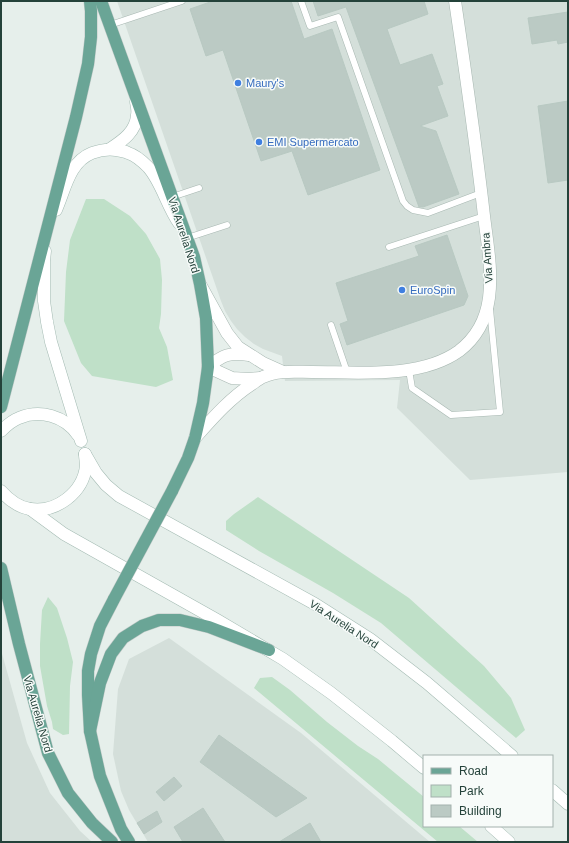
<svg xmlns="http://www.w3.org/2000/svg" width="569" height="843" font-family="Arial,sans-serif">
<style>
.built{fill:#d4dfda}
.green{fill:#bfe0c8}
.building{fill:#bbcac4;stroke:#b8c9c2}
.lines{fill:none;stroke-linecap:round;stroke-linejoin:round}
.lane-casing{stroke:#a8b8b2;stroke-width:7}
.street-casing{stroke:#a8b8b2;stroke-width:13}
.secondary-casing{stroke:#a4bbb3;stroke-width:13}
.primary-casing{stroke:#c2cac8;stroke-width:13}
.lane{stroke:#fff;stroke-width:6}
.street{stroke:#fff;stroke-width:12}
.secondary{stroke:#fff;stroke-width:12}
.primary{stroke:#6aa596;stroke-width:12}
.primary-bridge-casing{stroke:#c2cac8;stroke-width:13;stroke-linecap:butt}
.primary-bridge{stroke:#6aa596;stroke-width:12}
.shop-dot{fill:#3f7fe0;stroke:#f7fbf9;stroke-width:1.5}
.labels{text-anchor:middle;dominant-baseline:central;stroke-width:3;stroke-linejoin:round;paint-order:stroke}
.shop-label{font-size:11px;fill:#366cbe;stroke:#f7fbf9;text-anchor:start}
.street-label{font-size:11px;fill:#24423a;stroke:#f7fbf9}
</style>
<rect width="100%" height="100%" fill="#e6efeb"/>
<!-- built -->
<g class="built">
<polygon points="117,1 568,1 568,472 470,480 397,408 400,380 285,381 282,356 263,349 254,344 245,337 237,329 231,321 225,311 221,301"/>
<polygon points="169,638 301,733 430,842 148,842 129,810 121,791 113,754 118,689 129,659"/>
<polygon points="1,650 27,743 50,793 80,831 92,842 1,842"/>
</g>
<!-- green -->
<g class="green">
<polygon points="86,199 104,199 130,216 146,234 160,259 162,280 161,314 159,328 167,347 173,380 156,387 92,376 81,363 64,321 66,272 70,240"/>
<polygon points="258,497 409,598 484,666 511,698 525,730 516,738 381,623 333,593 259,551 226,530 226,521 234,514"/>
<polygon points="48,597 57,608 67,638 73,662 70,686 69,734 63,735 53,729 52,722 47,706 40,666 40,644 42,610"/>
<polygon points="272,677 290,690 327,722 358,746 378,759 424,797 424,826 459,826 478,842 438,842 254,688 260,678"/>
</g>
<!-- building -->
<g class="building">
<polygon points="213,1 291,1 304,39 332,29 380,170 308,195 292,151 261,161 223,50 206,56 190,9"/>
<polygon points="313,1 424,1 428,14 387,29 400,65 432,54 443,84 437,86 448,116 420,126 436,131 459,194 423,207 419,207 346,7 318,16"/>
<polygon points="568,12 568,42 558,44 557,40 532,44 528,18"/>
<polygon points="568,101 568,180 548,183 538,106"/>
<polygon points="447,235 468,296 464,305 347,345 340,324 348,321 336,283 419,256 415,246"/>
<polygon points="219,735 247,755 307,798 276,817 200,762"/>
<polygon points="174,777 182,786 164,801 156,792"/>
<polygon points="203,808 225,842 183,842 174,827"/>
<polygon points="157,811 162,822 144,834 137,823"/>
<polygon points="310,823 321,842 279,842"/>
</g>
<g class="lines">
<defs>
<g id="lane">
<polyline points="301,1 310,26 338,17 403,201 407,206 413,210 428,213 481,193"/>
<polyline points="110,25 182,1"/>
<polyline points="172,197 199,188"/>
<polyline points="187,238 227,225"/>
<polyline points="389,247 484,216"/>
<polyline points="331,325 347,372"/>
<polyline points="409,370 412,388 451,415 500,412 490,309"/>
</g>
<g id="street">
<polyline points="201,286 227,333 238,347 263,363 283,372"/>
<path d="M249,355C229,352 223,355 208,367L232,378L249,379L260,378"/>
<path d="M195,438C212,419 229,399 252,384C255,382 259,379 263,377C278,370 295,372 312,372C357,372 420,379 459,351C476,338 486,320 489,298C493,268 486,237 483,207C475,138 465,69 455,1"/>
</g>
<g id="secondary">
<path d="M110,149C122,141 136,132 137,115C138,111 137,107 136,102"/>
<path d="M56,210C65,190 69,162 92,153C100,150 108,149 116,150C120,151 125,151 128,153C135,155 143,162 148,167C161,181 167,206 179,223"/>
<polyline points="45,251 44,261 44,301 47,322 51,342 81,441"/>
<path d="M1,431C6,426 11,421 19,418C40,409 65,416 78,435"/>
<polyline points="85,454 96,473 106,485 119,496 315,604 370,639 427,683 512,756"/>
<path d="M1,491C9,500 18,507 30,509C56,513 83,493 86,466C86,462 85,458 85,454"/>
<polyline points="30,509 64,534 217,620 283,659 331,693 392,741 424,768"/>
<polyline points="552,790 568,804"/>
<polyline points="491,826 509,842"/>
</g>
<g id="primary">
<polyline points="101,1 194,257 200,284 206,318 208,367 203,403 195,438 188,458 172,491"/>
<polyline points="1,407 76,117 88,64 91,37 91,11 90,1"/>
<polyline points="1,568 19,644 48,753 68,793 92,823 112,842"/>
<polyline points="114,599 100,626 91,654 88,671 88,695 90,731 100,776 121,829 129,842"/>
<polyline points="90,731 100,683 111,654 123,638 142,626 159,620 180,620 209,627 269,650"/>
</g>
</defs>
<!-- lane casing -->
<use href="#lane" class="lane-casing"/>
<!-- street casing -->
<use href="#street" class="street-casing"/>
<!-- secondary casing -->
<use href="#secondary" class="secondary-casing"/>
<!-- primary casing -->
<use href="#primary" class="primary-casing"/>
<!-- lane -->
<use href="#lane" class="lane"/>
<!-- street -->
<use href="#street" class="street"/>
<!-- secondary -->
<use href="#secondary" class="secondary"/>
<!-- primary -->
<use href="#primary" class="primary"/>
<defs>
<polyline id="primary-bridge" points="114,599 172,491"/>
</defs>
<!-- primary-bridge casing -->
<use href="#primary-bridge" class="primary-bridge-casing"/>
<!-- primary-bridge -->
<use href="#primary-bridge" class="primary-bridge"/>
</g>
<!-- markers -->
<g class="shop-dot">
<circle cx="238" cy="83" r="4"/>
<circle cx="259" cy="142" r="4"/>
<circle cx="402" cy="290" r="4"/>
</g>
<g class="labels">
<!-- shop labels -->
<g class="shop-label">
<text x="246" y="83">Maury's</text>
<text x="267" y="142">EMI Supermercato</text>
<text x="410" y="290">EuroSpin</text>
</g>
<!-- street labels -->
<g class="street-label">
<text transform="translate(184 235) rotate(72)">Via Aurelia Nord</text>
<text transform="translate(487 258) rotate(-94)">Via Ambra</text>
<text transform="translate(344 624) rotate(33)">Via Aurelia Nord</text>
<text transform="translate(38 714) rotate(74)">Via Aurelia Nord</text>
</g>
</g>
<!-- border -->
<rect width="569" height="843" fill="none" stroke="#24423a" stroke-width="4"/>
<!-- legend -->
<rect x="423" y="755" width="130" height="72" fill="#f7fbf9" stroke="#a3b1ad"/>
<rect x="431" y="768" width="20" height="6" fill="#6aa596" stroke="#a3b1ad"/>
<text x="459" y="775" font-size="12" fill="#24423a">Road</text>
<rect x="431" y="785" width="20" height="12" fill="#bfe0c8" stroke="#a3b1ad"/>
<text x="459" y="795" font-size="12" fill="#24423a">Park</text>
<rect x="431" y="805" width="20" height="12" fill="#bbcac4" stroke="#a3b1ad"/>
<text x="459" y="815" font-size="12" fill="#24423a">Building</text>
</svg>
